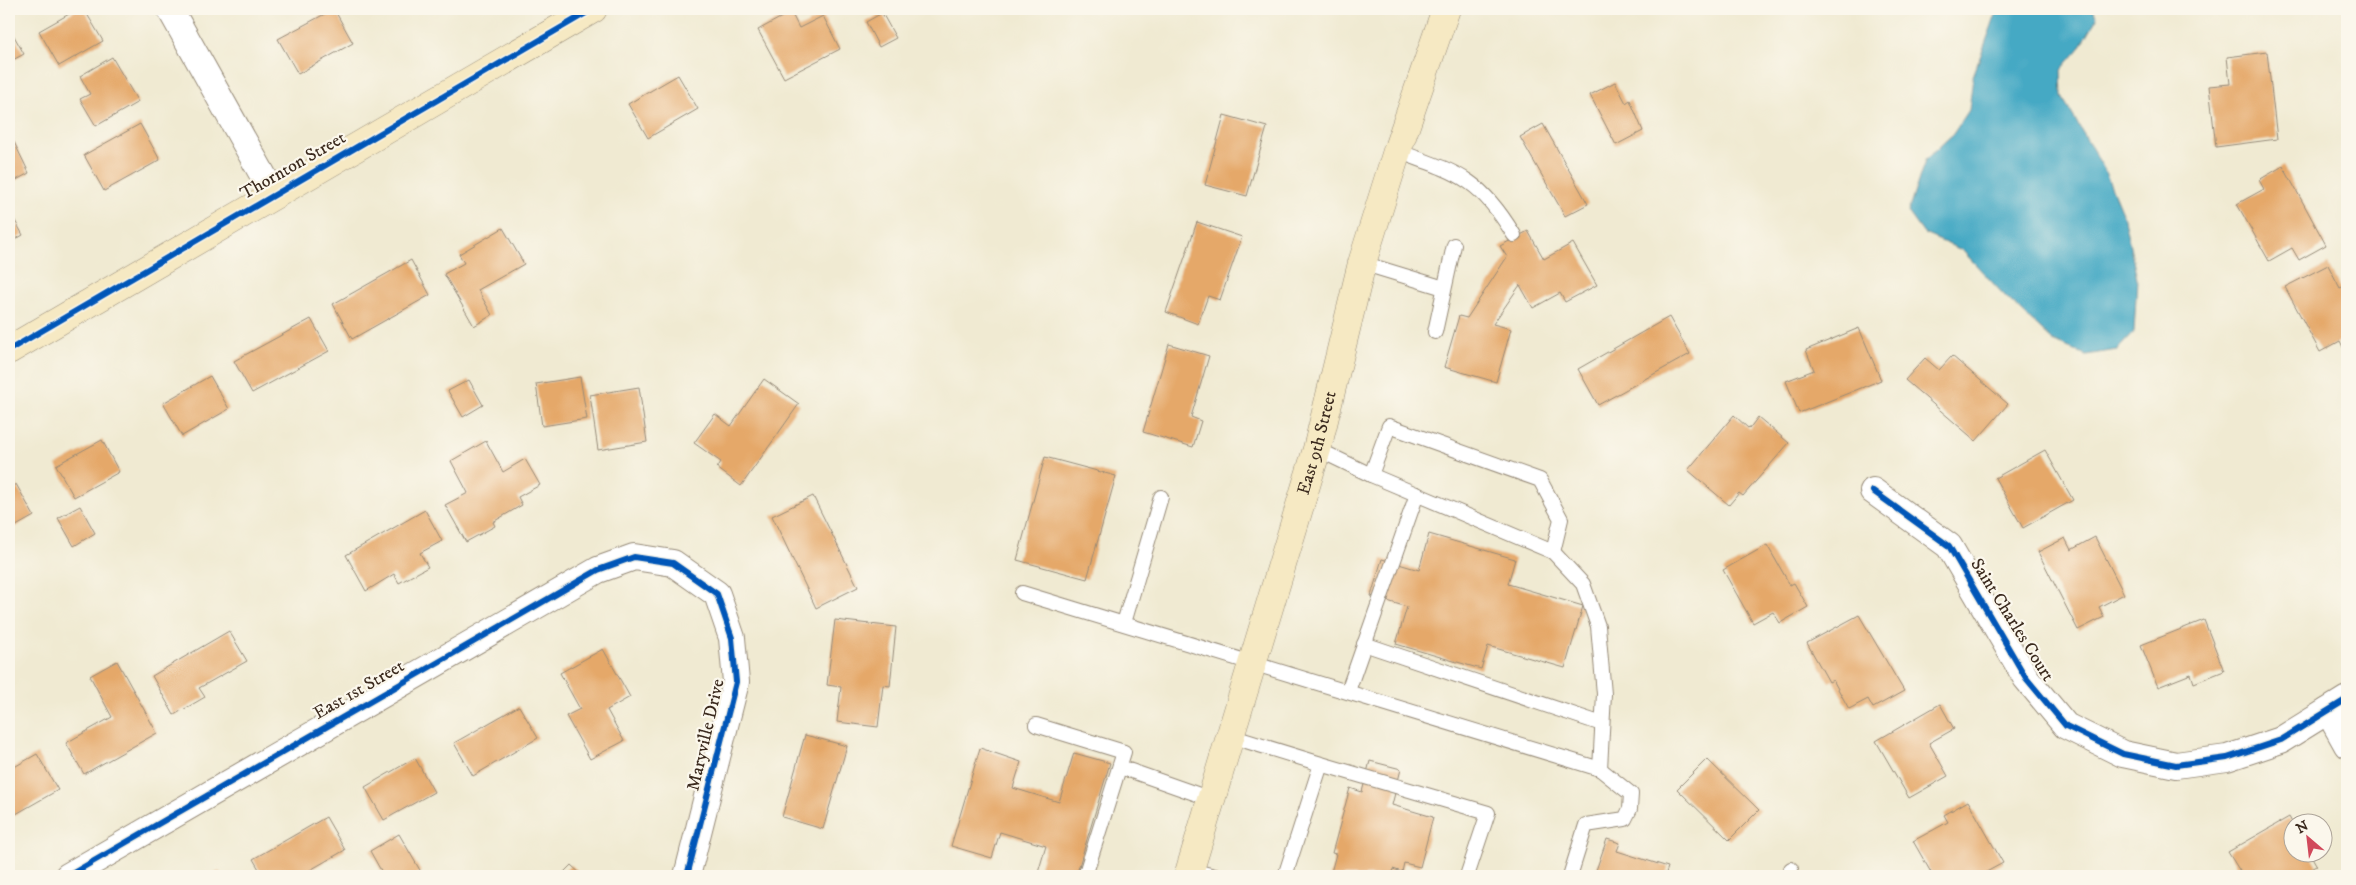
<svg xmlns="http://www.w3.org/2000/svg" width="2356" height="885" font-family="'IM FELL DW Pica',serif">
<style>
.water{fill:#44a9c4;stroke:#406a71}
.building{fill:#e5a869}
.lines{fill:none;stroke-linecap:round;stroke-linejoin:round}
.lane-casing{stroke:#968a78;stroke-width:16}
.street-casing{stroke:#968a78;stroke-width:28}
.secondary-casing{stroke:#968a78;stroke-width:29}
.lane{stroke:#fff;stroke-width:14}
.street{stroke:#fff;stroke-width:26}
.secondary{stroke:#f6e9c3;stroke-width:28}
.cycleway-casing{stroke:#fbf7ec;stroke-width:9}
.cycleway{stroke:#0057b8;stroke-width:6}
.labels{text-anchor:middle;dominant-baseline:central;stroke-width:4.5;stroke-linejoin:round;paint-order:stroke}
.street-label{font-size:18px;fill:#3b2a1e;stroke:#fbf7ec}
</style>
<rect width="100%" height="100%" fill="#fbf7ec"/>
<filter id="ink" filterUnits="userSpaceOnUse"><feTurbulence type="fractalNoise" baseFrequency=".02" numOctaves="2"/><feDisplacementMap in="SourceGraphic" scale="10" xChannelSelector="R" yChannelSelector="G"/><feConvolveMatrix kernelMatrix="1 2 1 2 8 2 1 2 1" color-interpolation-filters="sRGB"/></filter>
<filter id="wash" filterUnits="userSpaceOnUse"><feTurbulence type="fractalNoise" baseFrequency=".0096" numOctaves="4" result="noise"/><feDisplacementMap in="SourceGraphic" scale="20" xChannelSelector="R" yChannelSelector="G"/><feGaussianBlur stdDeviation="1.12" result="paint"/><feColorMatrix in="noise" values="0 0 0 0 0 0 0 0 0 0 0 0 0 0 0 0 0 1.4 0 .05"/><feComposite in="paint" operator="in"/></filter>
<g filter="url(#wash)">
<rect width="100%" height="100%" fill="#f0ead2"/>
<!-- water -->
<polygon class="water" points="1998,9 2093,9 2097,18 2080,48 2061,70 2062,97 2104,169 2123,215 2137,279 2134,332 2117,350 2086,355 2053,341 2005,296 1962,250 1924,234 1908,212 1925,160 1953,134 1969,110 1973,76"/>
<g id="blocks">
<!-- building -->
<g class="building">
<polygon points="78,9 84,9 103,41 59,66 39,31"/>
<polygon points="334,9 353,43 298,74 278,39"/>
<polygon points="791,12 799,28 823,16 840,49 784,78 758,30"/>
<polygon points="882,13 896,38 879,47 866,22"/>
<polygon points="9,27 24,54 9,62"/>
<polygon points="2267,52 2277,139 2216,147 2209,86 2230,84 2227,57"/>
<polygon points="112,57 138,102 96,126 80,99 90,94 80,76"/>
<polygon points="678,75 698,109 648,138 628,104"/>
<polygon points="1615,82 1626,103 1630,100 1643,131 1616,145 1590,95"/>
<polygon points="1224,115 1267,127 1247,196 1205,185"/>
<polygon points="140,124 160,160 104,191 84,155"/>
<polygon points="1543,124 1588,204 1565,216 1520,137"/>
<polygon points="14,142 29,173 9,184 9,145"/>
<polygon points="2283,166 2326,245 2299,260 2292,248 2269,261 2237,204 2264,189 2259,180"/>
<polygon points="9,210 23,235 9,243"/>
<polygon points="1197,222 1242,237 1220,300 1208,296 1198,324 1166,312"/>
<polygon points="503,228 524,264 478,290 492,315 474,326 444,274 464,263 459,254"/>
<polygon points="1528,231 1544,259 1573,243 1597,285 1565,302 1560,293 1533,308 1520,285 1493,324 1511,329 1496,382 1444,367 1459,316 1467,318 1507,257 1500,246"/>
<polygon points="411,260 430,295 352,339 333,304"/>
<polygon points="2328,265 2340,288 2347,285 2347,355 2340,341 2320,352 2285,287"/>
<polygon points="1669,317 1690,354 1598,405 1578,369"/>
<polygon points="311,319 329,351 252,393 234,361"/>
<polygon points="1859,328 1881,380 1799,413 1786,381 1814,370 1806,350"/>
<polygon points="1169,344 1209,356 1191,417 1201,421 1193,447 1143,432"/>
<polygon points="1952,356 2008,404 1976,441 1905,380 1925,358 1939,370"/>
<polygon points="210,376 229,409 182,436 163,403"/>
<polygon points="580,377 587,419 542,426 536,384"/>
<polygon points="764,379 799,404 741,486 717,468 721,462 694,443 715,414 731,426"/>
<polygon points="469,380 483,405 463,417 448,391"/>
<polygon points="639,387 647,442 598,450 590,395"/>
<polygon points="1734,415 1749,429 1758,417 1789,443 1743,496 1739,493 1729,505 1688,470"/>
<polygon points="102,440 119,472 74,497 56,465"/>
<polygon points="486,441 503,472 525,459 540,485 518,497 522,505 493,522 495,526 466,542 445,505 468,493 451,461"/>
<polygon points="2045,450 2073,500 2023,528 1995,478"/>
<polygon points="1045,457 1116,476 1087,579 1017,560"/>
<polygon points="16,484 34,516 9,530 9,488"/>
<polygon points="813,496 858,587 816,608 772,516"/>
<polygon points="80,506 95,533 74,546 58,518"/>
<polygon points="425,510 442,541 420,553 428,567 399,583 394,574 366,591 346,555"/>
<polygon points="1429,534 1515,559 1508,584 1583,606 1565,668 1488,646 1481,669 1396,644 1407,607 1371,596 1382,559 1419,570"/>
<polygon points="2095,537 2124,594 2099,607 2104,617 2078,630 2038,552 2065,538 2071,550"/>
<polygon points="1767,545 1790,585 1794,583 1808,607 1780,623 1773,612 1753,623 1723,570"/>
<polygon points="1859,615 1904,691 1873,708 1868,699 1849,709 1833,680 1829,682 1807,643"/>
<polygon points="835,620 896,627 890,686 883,685 878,727 837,722 841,687 827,685"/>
<polygon points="2204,620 2224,671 2194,683 2191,674 2158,687 2141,645"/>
<polygon points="229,631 247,661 199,688 205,697 174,715 152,676"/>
<polygon points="603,649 630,697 607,710 624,741 590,759 566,716 580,709 560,673"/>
<polygon points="117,661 157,733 84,774 66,743 112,717 90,676"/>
<polygon points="1940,704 1954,729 1929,743 1948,776 1909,798 1876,741"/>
<polygon points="519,706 538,738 473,776 454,743"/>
<polygon points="805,735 847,746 823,829 782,817"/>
<polygon points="980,748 1021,762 1013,788 1059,802 1074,753 1110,763 1076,876 1037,876 1046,846 1000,832 992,858 951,846"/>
<polygon points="37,754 58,790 9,818 9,770"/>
<polygon points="415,758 434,792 384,820 365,787"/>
<polygon points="1707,759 1759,810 1729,840 1677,789"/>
<polygon points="1370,761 1401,769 1392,805 1433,817 1420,867 1404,863 1402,872 1393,869 1391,876 1330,876 1336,854 1332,853 1350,788 1362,792"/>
<polygon points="1968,801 2003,863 1979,876 1933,876 1913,841 1948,822 1944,815"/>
<polygon points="326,817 345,850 305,873 306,876 263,876 253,859"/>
<polygon points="2289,817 2294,826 2294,852 2309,852 2317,866 2299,876 2257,876 2254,871 2243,876 2228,852"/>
<polygon points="399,834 421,872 414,876 384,876 370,851"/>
<polygon points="1607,839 1620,843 1617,851 1668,867 1665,876 1594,876"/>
<polygon points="571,865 583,876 560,876"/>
<polygon points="219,871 222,876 210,876"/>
</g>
</g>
</g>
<g filter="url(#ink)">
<use href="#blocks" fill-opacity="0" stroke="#968a78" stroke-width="1"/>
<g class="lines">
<defs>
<g id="lane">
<path d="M1397,151C1458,173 1479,177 1514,235"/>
<polyline points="1362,263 1444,288"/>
<polyline points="1435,332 1454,245"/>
<polyline points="1371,475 1389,426 1540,480 1561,519 1553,552"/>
<polyline points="1022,593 1600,769 1604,694 1598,626 1583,584 1553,552 1371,475 1317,449"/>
<polyline points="1124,623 1161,497"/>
<polyline points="1364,644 1602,724"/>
<polyline points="1348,691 1417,494"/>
<polyline points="1036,725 1124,752 1085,876"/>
<polyline points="1230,736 1321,764 1488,813 1467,876"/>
<polyline points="1120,767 1211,799"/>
<polyline points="1190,870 1215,876"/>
<polyline points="1285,876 1321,764"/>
<polyline points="1570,876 1586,825 1625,819 1630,809 1631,794 1600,769"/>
<polyline points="1789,876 1791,869"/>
</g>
<g id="street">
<polyline points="170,9 274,195"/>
<polyline points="1873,491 1949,546 2026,678 2066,726 2123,754 2176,765 2227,758 2281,740 2347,699"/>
<polyline points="2328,711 2347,745"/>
<polyline points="68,876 598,570 634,557 673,563 717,594 732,638 736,682 687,876"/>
</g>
<g id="secondary">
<polyline points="9,350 593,9"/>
<path id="s1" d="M1188,876L1317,449L1362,263L1397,151L1446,9"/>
</g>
</defs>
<!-- lane casing -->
<use href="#lane" class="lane-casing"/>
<!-- street casing -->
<use href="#street" class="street-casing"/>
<!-- secondary casing -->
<use href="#secondary" class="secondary-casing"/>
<!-- lane -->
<use href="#lane" class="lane"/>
<!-- street -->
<use href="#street" class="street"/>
<!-- secondary -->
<use href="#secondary" class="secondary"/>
<defs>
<g id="cycleway">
<polyline points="9,350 593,9"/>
<polyline points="1873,491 1949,546 2026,678 2066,726 2123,754 2176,765 2227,758 2281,740 2347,699"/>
<polyline points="68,876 598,570 634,557 673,563 717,594 732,638 736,682 687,876"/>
</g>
</defs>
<!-- cycleway casing -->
<use href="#cycleway" class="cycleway-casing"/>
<!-- cycleway -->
<use href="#cycleway" class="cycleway"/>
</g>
</g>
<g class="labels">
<!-- street labels -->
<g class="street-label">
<text transform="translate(293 166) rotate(-30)">Thornton Street</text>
<text stroke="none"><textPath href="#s1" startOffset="452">East 9th Street</textPath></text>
<text transform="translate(2012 620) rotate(58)">Saint Charles Court</text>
<text transform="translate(359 690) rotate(-30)">East 1st Street</text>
<text transform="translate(706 735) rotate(-77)">Maryville Drive</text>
</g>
</g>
<!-- margin -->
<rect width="2356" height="885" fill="none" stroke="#fbf7ec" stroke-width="30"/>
<!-- north arrow -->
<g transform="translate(2308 838) rotate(332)"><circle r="24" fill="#fbf7ec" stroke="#aea59a"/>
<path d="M0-4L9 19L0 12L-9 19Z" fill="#d1495b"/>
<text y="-8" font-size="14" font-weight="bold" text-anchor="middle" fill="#3b2a1e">N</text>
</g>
</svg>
